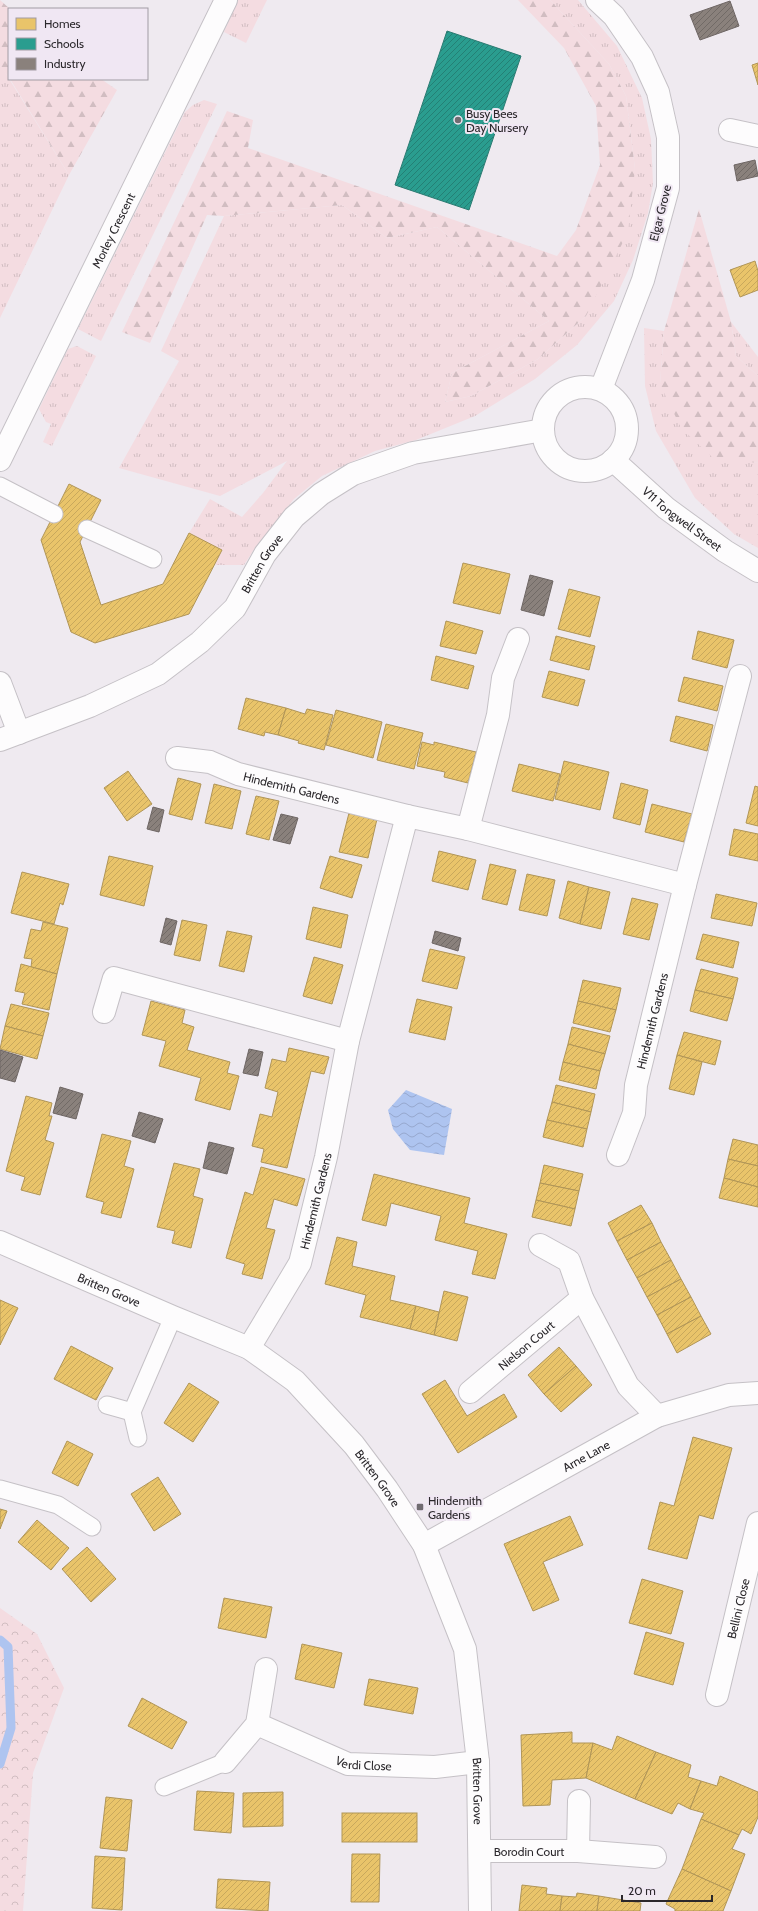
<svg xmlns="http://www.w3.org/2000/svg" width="758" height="1911" font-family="Cabin,sans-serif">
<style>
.grass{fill:url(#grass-tufts)}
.forest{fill:url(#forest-firs)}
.park{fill:url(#park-crowns)}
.water{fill:url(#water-waves)}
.homes{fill:url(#homes-hatch);stroke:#b09557}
.schools{fill:url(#schools-hatch);stroke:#2a7a71}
.industry{fill:url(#industry-hatch);stroke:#6e6664}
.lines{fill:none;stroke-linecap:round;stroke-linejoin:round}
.stream{stroke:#aec4f0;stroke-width:9}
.service-casing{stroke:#c5c1c6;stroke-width:19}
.minor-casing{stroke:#c5c1c6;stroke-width:24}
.tertiary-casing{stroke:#c5c1c6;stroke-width:24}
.service{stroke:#fdfcfd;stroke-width:17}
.minor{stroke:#fdfcfd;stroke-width:22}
.tertiary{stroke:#fdfcfd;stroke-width:22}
.poi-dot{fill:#706c71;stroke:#f0e7f3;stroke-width:1.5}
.labels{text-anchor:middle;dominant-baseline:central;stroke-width:4;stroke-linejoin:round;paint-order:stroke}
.poi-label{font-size:12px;fill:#2b282c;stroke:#f0e7f3;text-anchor:start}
.street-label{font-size:12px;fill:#2b282c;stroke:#f0e7f3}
</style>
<defs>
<pattern id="grass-tufts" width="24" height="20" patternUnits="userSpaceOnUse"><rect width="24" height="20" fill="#f4dce1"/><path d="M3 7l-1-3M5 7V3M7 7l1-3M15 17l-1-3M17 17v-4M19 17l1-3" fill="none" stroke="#d1bdc1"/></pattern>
<pattern id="forest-firs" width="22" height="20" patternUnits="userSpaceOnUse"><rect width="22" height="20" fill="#f4dce1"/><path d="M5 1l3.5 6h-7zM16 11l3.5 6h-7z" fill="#d1bdc1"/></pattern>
<pattern id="park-crowns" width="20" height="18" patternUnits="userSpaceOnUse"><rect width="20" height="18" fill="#f4dce1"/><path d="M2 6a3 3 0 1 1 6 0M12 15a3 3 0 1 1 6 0" fill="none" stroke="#d1bdc1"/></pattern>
<pattern id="water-waves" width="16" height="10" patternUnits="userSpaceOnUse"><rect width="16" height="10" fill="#aec4f0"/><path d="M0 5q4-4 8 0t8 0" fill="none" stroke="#96a8ce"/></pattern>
<pattern id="homes-hatch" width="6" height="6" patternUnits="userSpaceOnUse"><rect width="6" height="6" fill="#e9c46a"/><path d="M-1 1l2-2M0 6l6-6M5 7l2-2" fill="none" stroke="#c8a85c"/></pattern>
<pattern id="schools-hatch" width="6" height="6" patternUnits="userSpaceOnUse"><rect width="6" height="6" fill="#2a9d8f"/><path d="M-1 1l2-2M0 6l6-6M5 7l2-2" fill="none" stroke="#248075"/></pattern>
<pattern id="industry-hatch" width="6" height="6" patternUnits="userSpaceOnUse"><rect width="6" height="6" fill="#8a817c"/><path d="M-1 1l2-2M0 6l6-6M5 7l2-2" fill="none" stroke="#716a66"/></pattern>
</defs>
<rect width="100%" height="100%" fill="#efeaf0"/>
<!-- grass -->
<g class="grass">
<polygon points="238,0 267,0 246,43 224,32"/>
<polygon points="550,0 578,0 617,46 642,98 651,139 653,183 648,213 633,260 614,301 577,345 535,379 475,416 416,440 375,451 322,476 294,499 253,551 244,565 215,565 222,550 189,533 210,499 242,517 263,493 287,461 220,496 119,468 179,361 161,351 224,216 342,205 387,238 437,227 549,321 452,373 445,402 471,396 538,359 586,316 635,169 626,96 609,64"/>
<polygon points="0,66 3,69 69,175 0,318"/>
<polygon points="204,100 217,104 101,341 78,329 185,112 193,105"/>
<polygon points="731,322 758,357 758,376 736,356"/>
<polygon points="644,328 664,331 660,384 745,460 758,463 758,548 734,534 695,498 656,431 645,386"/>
<polygon points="77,346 96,356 52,446 43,442 51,424 46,422 39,409 68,349"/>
</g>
<!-- forest -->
<g class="forest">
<polygon points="0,0 10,9 9,9 9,78 0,66"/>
<polygon points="518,0 550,0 609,64 626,96 635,169 628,232 586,316 538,359 471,396 445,402 452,373 549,321 437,227 387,238 342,205 224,216 207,215 150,343 122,332 227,111 253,120 248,148 557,256 576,230 600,165 596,106 564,48"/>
<polygon points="10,79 101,79 117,90 69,175"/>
<polygon points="699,209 731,322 736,356 758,376 758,463 712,457 681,428 660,384 664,331"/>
</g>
<!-- park -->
<polygon class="park" points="0,1608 37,1634 64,1688 33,1773 23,1911 0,1911"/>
<!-- water -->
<polygon class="water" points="406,1090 452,1109 444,1155 410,1150 393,1129 388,1110"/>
<!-- homes -->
<g class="homes">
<polygon points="758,63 758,85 752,65"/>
<polygon points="755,261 758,271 758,290 740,297 730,270"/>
<polygon points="69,484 101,500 80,542 101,605 163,584 189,533 222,550 189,614 95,643 71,632 41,540"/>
<polygon points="463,563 510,574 500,614 453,603"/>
<polygon points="569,589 600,597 590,637 558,629"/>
<polygon points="446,621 483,631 476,654 440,646"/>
<polygon points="698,631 734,640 727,668 692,659"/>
<polygon points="556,636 595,646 589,670 550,660"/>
<polygon points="436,656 474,666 468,689 431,680"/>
<polygon points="549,671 585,680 578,706 542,697"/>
<polygon points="684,677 723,686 717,711 678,701"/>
<polygon points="246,698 286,708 278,735 265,732 264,736 238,729"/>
<polygon points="286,708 305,714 307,709 333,715 324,750 298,743 299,741 278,735"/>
<polygon points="336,710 382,722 373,758 326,745"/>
<polygon points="676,716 713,725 707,751 670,741"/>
<polygon points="386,724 423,733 414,769 377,760"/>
<polygon points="422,742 434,745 434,742 476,752 468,783 444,777 445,772 417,766"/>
<polygon points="564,761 609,772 600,810 555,799"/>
<polygon points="519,764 560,774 553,801 512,791"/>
<polygon points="128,771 152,804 127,821 104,788"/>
<polygon points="178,778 201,784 192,820 169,814"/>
<polygon points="621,783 648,790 640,825 613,818"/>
<polygon points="214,784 241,791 232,829 205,823"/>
<polygon points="755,786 758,787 758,826 746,823"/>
<polygon points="256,796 279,801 269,840 246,834"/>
<polygon points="652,804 692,814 684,842 645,832"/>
<polygon points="349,813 377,819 368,858 339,852"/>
<polygon points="734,829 758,834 758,861 729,855"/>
<polygon points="439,851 476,860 468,890 432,881"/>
<polygon points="109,856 153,866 144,906 100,895"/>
<polygon points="330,856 362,865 352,898 320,888"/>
<polygon points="490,864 516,870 507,905 482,899"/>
<polygon points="22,872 69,884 63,905 60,903 54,924 11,913"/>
<polygon points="527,874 555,880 547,916 519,910"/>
<polygon points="568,881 589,887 580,924 559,918"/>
<polygon points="589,887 610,892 601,929 580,924"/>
<polygon points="716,894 757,903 752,926 711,918"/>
<polygon points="632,898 658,904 649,940 623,934"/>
<polygon points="313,907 348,915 341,948 306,939"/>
<polygon points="182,920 207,925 200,961 174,955"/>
<polygon points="43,922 68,928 57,974 31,967 32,959 24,958 31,929 41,931"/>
<polygon points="227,931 252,936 244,972 219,966"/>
<polygon points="703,934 739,942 733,968 696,959"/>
<polygon points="430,949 465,957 457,989 422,981"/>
<polygon points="314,957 343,965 332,1004 303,996"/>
<polygon points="21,964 57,974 49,1010 22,1004 25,993 15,991"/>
<polygon points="701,969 738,978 733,999 695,990"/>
<polygon points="583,980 621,988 616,1010 578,1001"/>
<polygon points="695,990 733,999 727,1021 690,1011"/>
<polygon points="417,999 452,1007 445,1040 409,1032"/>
<polygon points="151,1001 185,1010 182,1023 194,1027 187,1050 230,1062 227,1073 239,1076 230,1110 195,1100 201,1078 159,1066 166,1041 142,1035"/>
<polygon points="578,1001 616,1010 610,1032 573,1023"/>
<polygon points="11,1004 49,1013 43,1036 5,1026"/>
<polygon points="5,1026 43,1036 37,1059 0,1049"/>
<polygon points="572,1027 610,1036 605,1054 568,1044"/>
<polygon points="684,1032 721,1041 715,1065 677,1055"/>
<polygon points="568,1044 605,1054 600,1071 563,1062"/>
<polygon points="289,1048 329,1057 324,1074 311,1071 287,1168 261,1162 264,1149 252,1146 260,1114 272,1117 278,1092 265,1088 272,1059 286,1062"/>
<polygon points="677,1055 702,1062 694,1095 669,1089"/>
<polygon points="563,1062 600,1071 596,1089 559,1080"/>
<polygon points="556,1085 595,1094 591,1112 552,1102"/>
<polygon points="26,1096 52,1103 49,1116 52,1116 45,1140 54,1143 40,1195 21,1190 25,1177 6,1171"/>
<polygon points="552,1102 591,1112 587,1129 547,1120"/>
<polygon points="547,1120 587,1129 583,1147 543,1137"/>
<polygon points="102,1134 131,1141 124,1166 134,1169 121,1218 101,1213 104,1202 86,1197"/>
<polygon points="733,1139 758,1145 758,1166 728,1159"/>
<polygon points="728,1159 758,1166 758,1187 724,1178"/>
<polygon points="174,1163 200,1169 193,1196 203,1199 191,1248 172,1243 175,1231 157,1227"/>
<polygon points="544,1165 583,1174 579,1191 540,1183"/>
<polygon points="261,1167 305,1179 297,1206 274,1199 266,1228 275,1230 262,1279 242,1274 245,1264 226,1258 245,1192 253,1195"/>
<polygon points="374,1174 470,1198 464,1223 507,1234 495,1279 472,1274 478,1251 435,1240 441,1216 391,1203 386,1226 362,1220"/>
<polygon points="724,1178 758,1187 758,1207 719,1198"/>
<polygon points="540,1183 579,1191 575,1209 536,1200"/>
<polygon points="536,1200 575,1209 571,1226 532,1217"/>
<polygon points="641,1205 652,1223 617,1241 608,1223"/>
<polygon points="652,1223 661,1242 627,1260 617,1241"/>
<polygon points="337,1237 357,1242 352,1266 395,1276 390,1300 416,1306 410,1329 360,1317 366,1295 325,1284"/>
<polygon points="661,1242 671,1260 637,1278 627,1260"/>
<polygon points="671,1260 681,1279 647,1297 637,1278"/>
<polygon points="681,1279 691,1297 657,1315 647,1297"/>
<polygon points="444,1291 468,1297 457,1341 434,1335"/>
<polygon points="691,1297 701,1316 667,1334 657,1315"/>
<polygon points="0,1300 18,1308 0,1345"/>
<polygon points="416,1306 439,1312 434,1335 410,1329"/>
<polygon points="701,1316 711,1334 677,1353 667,1334"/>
<polygon points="71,1346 113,1368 96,1400 54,1379"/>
<polygon points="559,1347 576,1366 544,1394 528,1375"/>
<polygon points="576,1366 592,1385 561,1412 544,1394"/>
<polygon points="445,1380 467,1416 504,1394 517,1417 458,1453 422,1394"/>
<polygon points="189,1383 219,1402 193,1442 164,1423"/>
<polygon points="693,1437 732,1448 713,1519 699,1515 687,1559 648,1549 660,1502 674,1506"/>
<polygon points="67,1441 93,1454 78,1486 52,1473"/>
<polygon points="158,1477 181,1514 154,1531 131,1494"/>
<polygon points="0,1509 7,1511 0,1529"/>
<polygon points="570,1516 583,1545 543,1562 559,1600 533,1611 504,1544"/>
<polygon points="37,1520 69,1548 51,1570 18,1542"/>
<polygon points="87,1547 116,1579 91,1602 62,1569"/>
<polygon points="642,1579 683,1591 671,1634 629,1623"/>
<polygon points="224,1598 272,1607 266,1638 218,1628"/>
<polygon points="646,1632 684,1643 673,1685 634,1674"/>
<polygon points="302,1644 342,1653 334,1688 295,1679"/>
<polygon points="369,1679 418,1688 413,1714 364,1705"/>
<polygon points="142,1698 187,1722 172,1749 128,1726"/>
<polygon points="572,1732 572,1743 593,1743 586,1778 552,1780 550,1805 523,1806 521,1735"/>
<polygon points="617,1736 656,1752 635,1799 586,1778 593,1743 612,1750"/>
<polygon points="656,1752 691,1765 688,1777 701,1781 690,1809 678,1803 672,1814 635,1799"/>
<polygon points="720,1776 758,1792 758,1817 751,1834 742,1829 739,1835 701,1819 704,1813 690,1809 701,1781 717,1786"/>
<polygon points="197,1791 234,1793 231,1833 194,1830"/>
<polygon points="283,1792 283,1826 243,1827 243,1793"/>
<polygon points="106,1797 132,1800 127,1851 100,1848"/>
<rect x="342" y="1813" width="75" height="29"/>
<polygon points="701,1819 739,1835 732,1849 745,1854 731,1891 682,1869"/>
<polygon points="352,1854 380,1854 379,1902 351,1902"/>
<polygon points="95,1856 125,1858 122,1910 92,1908"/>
<polygon points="682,1869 731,1891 723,1911 675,1911 675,1909 666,1904"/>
<polygon points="218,1879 270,1882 268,1911 216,1908"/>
<polygon points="522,1885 547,1888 546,1894 562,1896 560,1911 519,1911"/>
<polygon points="577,1893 599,1896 597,1911 560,1911 562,1896 576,1897"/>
<polygon points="599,1896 641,1903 640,1911 597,1911"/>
</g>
<!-- schools -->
<polygon class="schools" points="447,31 521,56 469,210 395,185"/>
<!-- industry -->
<g class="industry">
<polygon points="730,1 739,26 700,40 690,15"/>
<polygon points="755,160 758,176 737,181 734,165"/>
<polygon points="530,575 553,581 544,616 521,610"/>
<polygon points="153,807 164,810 159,832 147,829"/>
<polygon points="281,814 298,818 290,844 273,840"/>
<polygon points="166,918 177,921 171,945 160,942"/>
<polygon points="435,931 461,938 458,951 432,943"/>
<polygon points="249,1049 263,1052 258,1076 243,1073"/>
<polygon points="0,1050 23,1057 15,1082 0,1078"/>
<polygon points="60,1087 83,1094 76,1119 53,1113"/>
<polygon points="139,1112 163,1119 155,1143 132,1136"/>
<polygon points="209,1142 234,1148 227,1174 203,1168"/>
</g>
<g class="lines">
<!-- stream -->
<polyline class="stream" points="0,1640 8,1647 11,1728 0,1764"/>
<defs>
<g id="service">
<polyline points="0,486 54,514"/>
<polyline points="87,529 153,559"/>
<polyline points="107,1405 132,1412"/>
<polyline points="138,1438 132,1412 173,1317"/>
<polyline points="0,1489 58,1505 92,1527"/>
<polyline points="164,1787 225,1762"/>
</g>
<g id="minor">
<polyline points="597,0 614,16 642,57 658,92 668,137 668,188 643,280 601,389"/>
<polyline points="730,130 758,136"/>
<circle cx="585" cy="429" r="42"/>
<path id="s1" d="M0,460L226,0"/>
<polyline points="0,683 19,733"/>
<path id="s2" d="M0,740L90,706L158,674L200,642L235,608L265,554L294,517L321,494L353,474L413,453L543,430"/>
<path id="s3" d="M177,758L210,762L238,774L407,816"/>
<polyline points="468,829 498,715 503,678 518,639"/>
<polyline points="104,1012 114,978 348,1041"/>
<path id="s4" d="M618,1155L634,1113L636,1085L685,885L740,676"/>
<path id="s5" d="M0,1242L173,1317L249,1348L295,1381L354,1445L387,1489L424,1545L465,1649L478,1762L480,1911"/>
<polyline points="540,1245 569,1261 582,1298 628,1386 657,1416"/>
<path id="s6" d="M249,1348L300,1263L326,1157L348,1041L407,816L468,829L685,885"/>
<path id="s7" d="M470,1392L582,1298"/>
<path id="s8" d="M424,1545L657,1416L729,1395L758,1393"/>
<path id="s9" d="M717,1695L758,1523"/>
<path id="s10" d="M257,1724L348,1764L435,1767L478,1762"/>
<polyline points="225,1762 257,1724 266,1669"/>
<path id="s11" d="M480,1851H578L655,1857"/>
<polyline points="578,1851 579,1801"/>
</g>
<g id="tertiary">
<path id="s12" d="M613,460L666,508L725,551L758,571"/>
</g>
</defs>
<!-- service casing -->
<use href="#service" class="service-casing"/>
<!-- minor casing -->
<use href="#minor" class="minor-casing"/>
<!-- tertiary casing -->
<use href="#tertiary" class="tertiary-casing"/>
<!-- service -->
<use href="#service" class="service"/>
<!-- minor -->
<use href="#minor" class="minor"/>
<!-- tertiary -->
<use href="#tertiary" class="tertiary"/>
</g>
<!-- markers -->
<g class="poi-dot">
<circle cx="458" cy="120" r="4"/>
<rect x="416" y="1503" width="8" height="8" rx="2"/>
</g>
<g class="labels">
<!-- poi labels -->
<g class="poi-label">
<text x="466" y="113">Busy Bees<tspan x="466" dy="14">Day Nursery</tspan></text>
<text x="428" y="1500">Hindemith<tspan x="428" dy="14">Gardens</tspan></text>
</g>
<!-- street labels -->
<g class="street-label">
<text transform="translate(660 213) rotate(-76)">Elgar Grove</text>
<text stroke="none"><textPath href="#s1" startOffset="256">Morley Crescent</textPath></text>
<text stroke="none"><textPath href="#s12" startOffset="91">V11 Tongwell Street</textPath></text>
<text stroke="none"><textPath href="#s2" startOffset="325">Britten Grove</textPath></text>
<text stroke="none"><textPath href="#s3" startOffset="119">Hindemith Gardens</textPath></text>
<text stroke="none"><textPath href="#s4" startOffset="139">Hindemith Gardens</textPath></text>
<text stroke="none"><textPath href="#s6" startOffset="163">Hindemith Gardens</textPath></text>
<text stroke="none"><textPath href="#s5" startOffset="119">Britten Grove</textPath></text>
<text stroke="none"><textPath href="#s7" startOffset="73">Nielson Court</textPath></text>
<text stroke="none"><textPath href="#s8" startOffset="185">Arne Lane</textPath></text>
<text stroke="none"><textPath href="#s5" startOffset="455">Britten Grove</textPath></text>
<text stroke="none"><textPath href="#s9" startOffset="89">Bellini Close</textPath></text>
<text stroke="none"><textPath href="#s10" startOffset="115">Verdi Close</textPath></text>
<text stroke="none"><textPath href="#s5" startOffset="791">Britten Grove</textPath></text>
<text stroke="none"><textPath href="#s11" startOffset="49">Borodin Court</textPath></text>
</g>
</g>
<!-- legend -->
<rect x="8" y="8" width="140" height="72" fill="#f0e7f3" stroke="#a19ba3"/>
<rect x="16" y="18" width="20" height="12" fill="#e9c46a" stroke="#a19ba3"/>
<text x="44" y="28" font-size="12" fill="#2b282c">Homes</text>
<rect x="16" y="38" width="20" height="12" fill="#2a9d8f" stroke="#a19ba3"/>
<text x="44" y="48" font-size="12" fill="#2b282c">Schools</text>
<rect x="16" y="58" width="20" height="12" fill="#8a817c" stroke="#a19ba3"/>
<text x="44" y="68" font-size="12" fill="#2b282c">Industry</text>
<!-- scale -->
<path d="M622 1895v6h90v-6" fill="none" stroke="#2b282c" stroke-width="2"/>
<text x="628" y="1895" font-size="12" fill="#2b282c" stroke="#f0e7f3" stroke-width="3" paint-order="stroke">20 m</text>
</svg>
